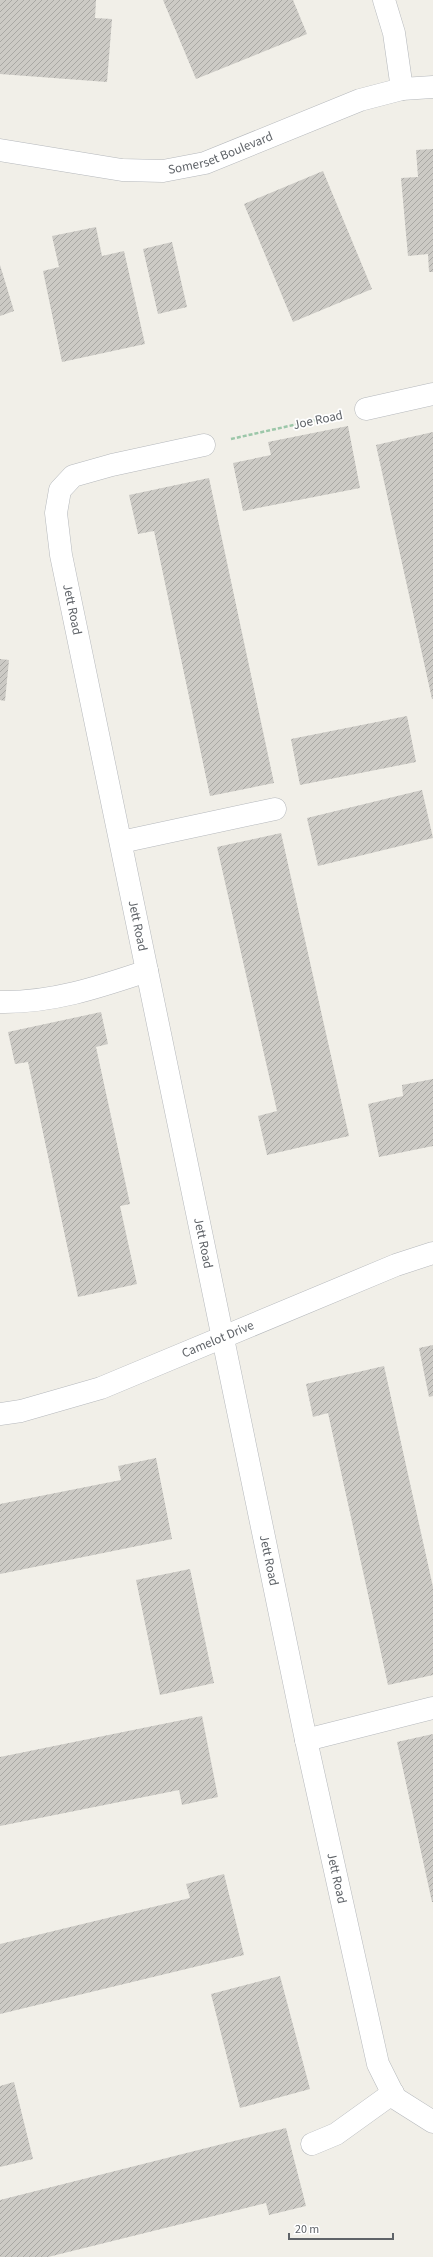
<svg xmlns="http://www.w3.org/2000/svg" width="433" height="2257" font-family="'Source Sans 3',sans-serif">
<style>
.building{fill:url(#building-hatch)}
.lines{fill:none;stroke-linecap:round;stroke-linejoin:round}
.minor-casing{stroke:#b5b8bc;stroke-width:23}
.path{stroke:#9cc7a9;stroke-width:2.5;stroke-dasharray:4 2;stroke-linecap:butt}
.minor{stroke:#fff;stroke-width:22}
.labels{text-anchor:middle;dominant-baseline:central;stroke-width:3.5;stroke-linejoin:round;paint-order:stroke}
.street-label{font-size:13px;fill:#5f6368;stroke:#fff}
</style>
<defs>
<pattern id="building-hatch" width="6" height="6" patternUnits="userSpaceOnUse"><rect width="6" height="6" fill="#cccac5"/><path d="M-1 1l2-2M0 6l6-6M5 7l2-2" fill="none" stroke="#a9a8a4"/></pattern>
</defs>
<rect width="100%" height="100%" fill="#f1efe8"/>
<!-- building -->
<g class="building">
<polygon points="0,0 96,0 95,18 112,19 107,82 0,74"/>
<polygon points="163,0 293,0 307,34 196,79"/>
<polygon points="433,149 433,272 429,272 428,254 408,256 401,178 418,177 416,150"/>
<polygon points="323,171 372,289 293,322 244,204"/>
<polygon points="96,227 102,256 124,251 145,344 62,362 43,271 59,267 52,236"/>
<polygon points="172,242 187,307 158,314 143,249"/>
<polygon points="0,265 14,311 0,316"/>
<polygon points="348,426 360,488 243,511 233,463 271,455 268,442"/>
<polygon points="433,432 433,699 432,699 376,445"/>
<polygon points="209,478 274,783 210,796 154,531 138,534 129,495"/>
<polygon points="0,659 9,660 5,701 0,700"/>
<polygon points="407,716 416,762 300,785 291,739"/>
<polygon points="422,790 433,838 318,866 307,818"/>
<polygon points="281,833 349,1136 267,1155 258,1116 277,1111 217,847"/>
<polygon points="101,1012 108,1044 96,1047 130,1204 120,1206 137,1284 78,1297 28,1062 15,1064 8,1032"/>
<polygon points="433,1079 433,1146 379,1157 368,1104 403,1096 402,1085"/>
<polygon points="433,1345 433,1396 429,1397 419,1348"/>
<polygon points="384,1366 433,1587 433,1675 388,1685 328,1413 313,1417 306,1384"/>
<polygon points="156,1458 172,1539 0,1574 0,1504 121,1480 118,1466"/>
<polygon points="190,1569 214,1683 160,1695 136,1580"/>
<polygon points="202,1716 218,1797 182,1805 179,1790 0,1826 0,1757"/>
<polygon points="433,1734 433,1902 432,1902 397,1742"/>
<polygon points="224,1874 244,1955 0,2014 0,1944 190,1898 186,1884"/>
<polygon points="280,1976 310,2089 240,2108 211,1994"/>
<polygon points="14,2082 33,2159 0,2167 0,2086"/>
<polygon points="286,2128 306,2206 269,2215 266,2203 48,2257 0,2257 0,2200"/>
</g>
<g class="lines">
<defs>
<g id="minor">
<polyline points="384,0 394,33 402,89"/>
<path id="s1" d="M0,150L122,170L163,171L205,163L360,100L402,89L433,87"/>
<polyline points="366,409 433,394"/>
<path id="s2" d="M204,445L112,465L73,476L60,490L56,513L61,555L306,1740L378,2064L395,2098L433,2122"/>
<polyline points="121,842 275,809"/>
<path d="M0,1002C52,1003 99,987 147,971"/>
<path id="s3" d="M0,1414L21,1411L101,1388L396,1265L433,1253"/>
<polyline points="306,1740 433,1708"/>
<polyline points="312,2144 336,2134 393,2093"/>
</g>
</defs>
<!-- minor casing -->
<use href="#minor" class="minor-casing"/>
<!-- path -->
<polyline class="path" points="231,439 338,415"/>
<!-- minor -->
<use href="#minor" class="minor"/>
</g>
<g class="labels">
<!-- street labels -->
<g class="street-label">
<text stroke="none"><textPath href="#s1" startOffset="225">Somerset Boulevard</textPath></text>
<text transform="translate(318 420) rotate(-12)">Joe Road</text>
<text stroke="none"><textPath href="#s2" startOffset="275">Jett Road</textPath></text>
<text stroke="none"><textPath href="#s2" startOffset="598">Jett Road</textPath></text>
<text stroke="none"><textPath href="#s2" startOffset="922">Jett Road</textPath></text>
<text stroke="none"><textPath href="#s3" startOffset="231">Camelot Drive</textPath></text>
<text stroke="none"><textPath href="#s2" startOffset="1246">Jett Road</textPath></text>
<text stroke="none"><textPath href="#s2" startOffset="1571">Jett Road</textPath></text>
</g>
</g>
<!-- scale -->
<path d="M289 2233v6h104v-6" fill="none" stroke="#5f6368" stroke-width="2"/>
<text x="295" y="2233" font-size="12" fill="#5f6368" stroke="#ffffff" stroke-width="3" paint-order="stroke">20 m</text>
</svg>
